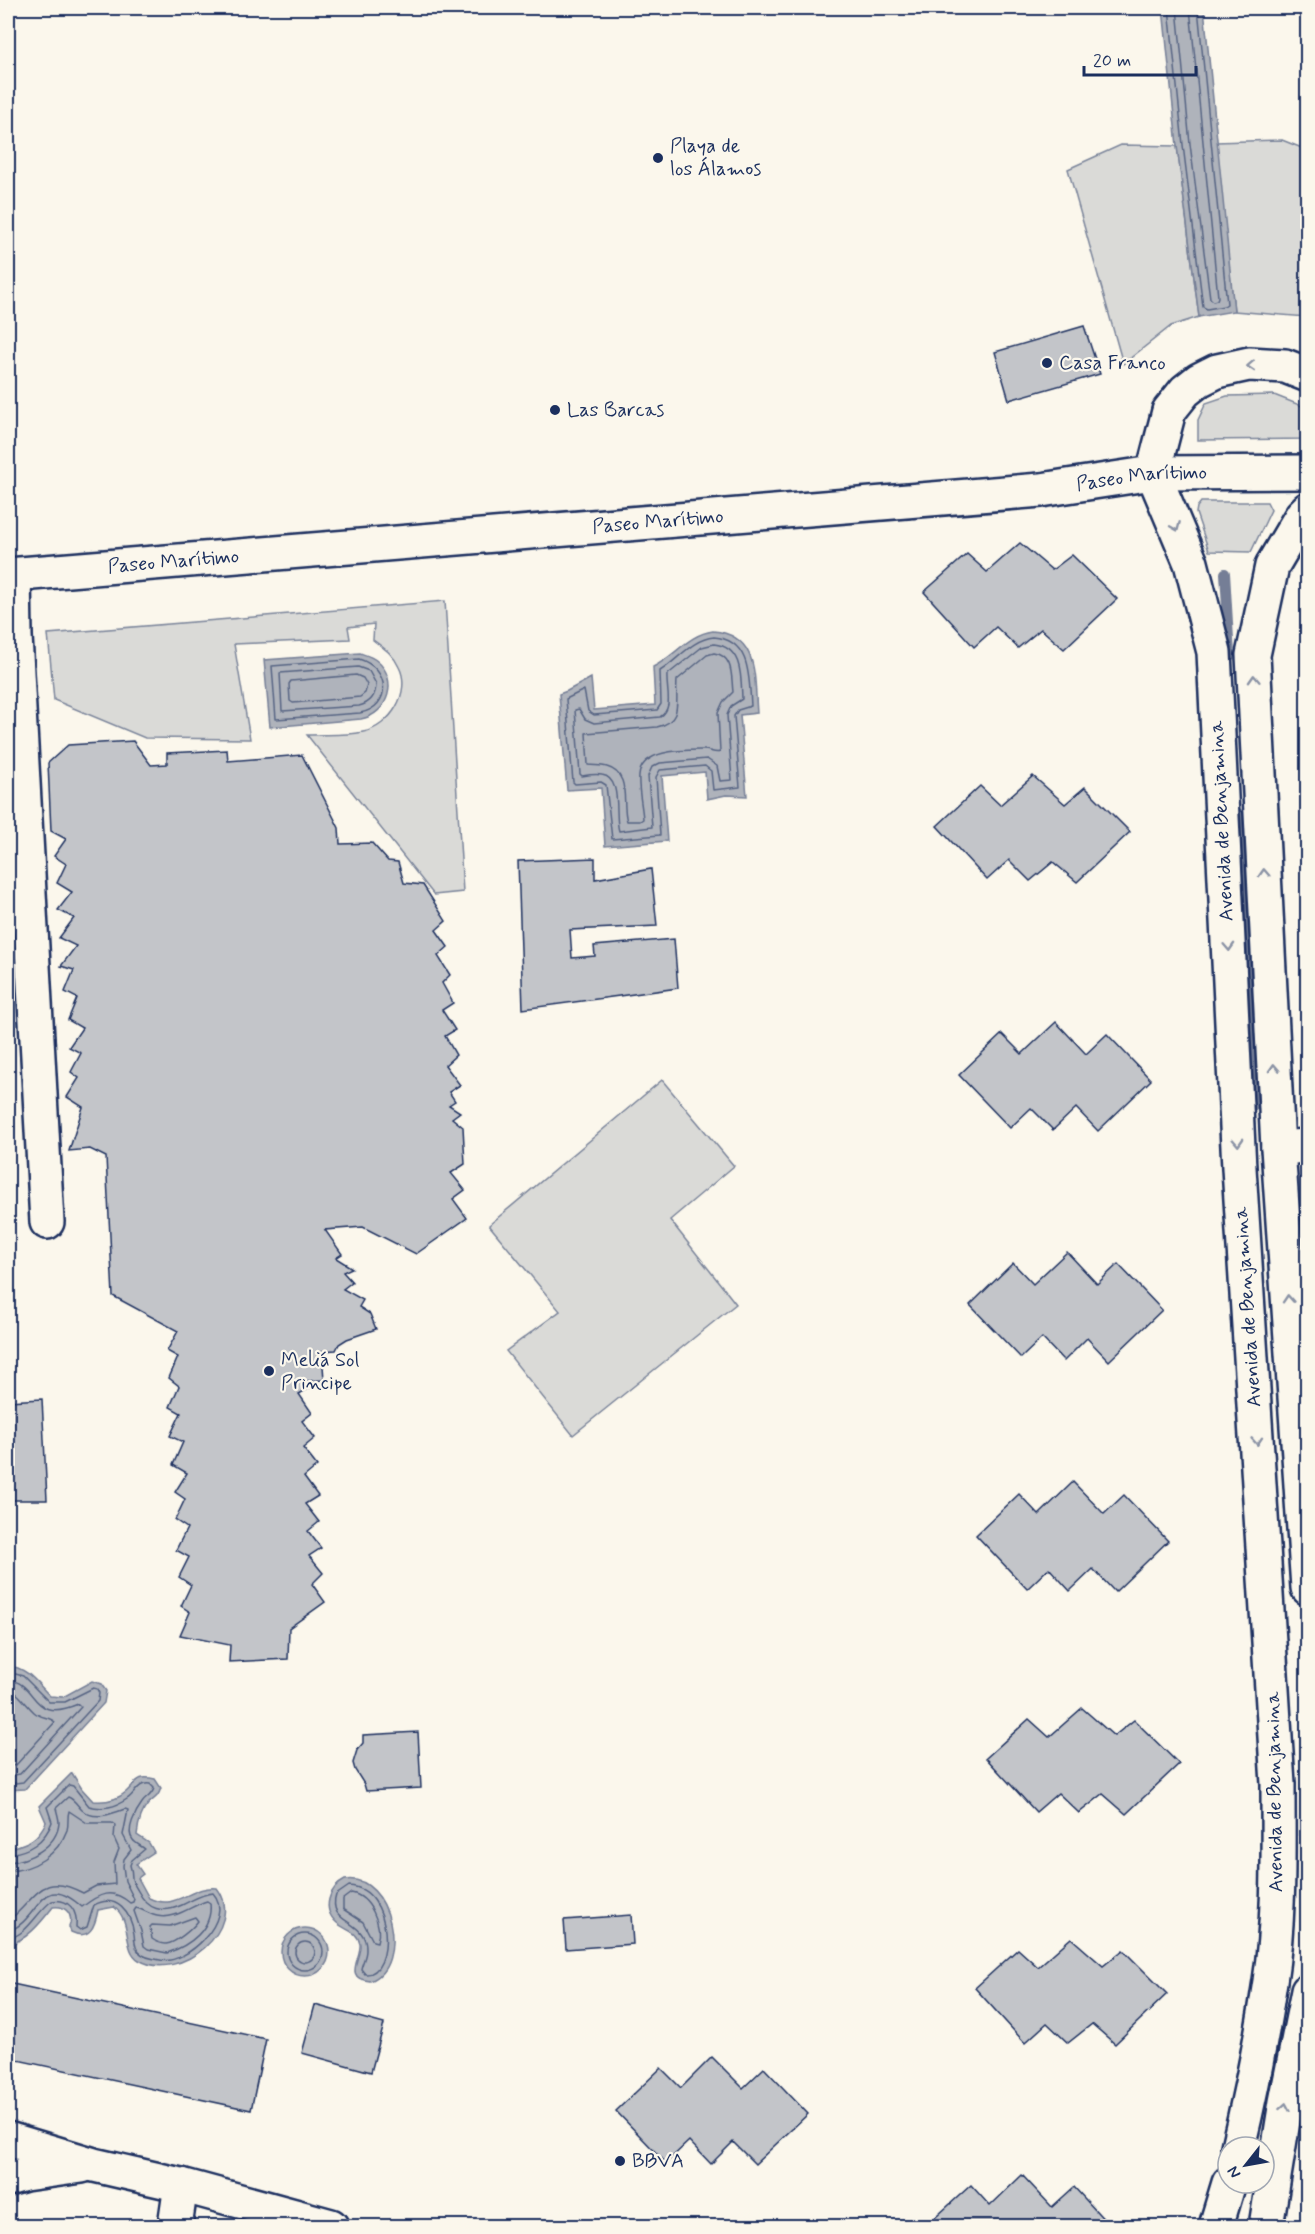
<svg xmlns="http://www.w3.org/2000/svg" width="1315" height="2234" font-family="Mynerve,sans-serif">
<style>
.green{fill:#dadad7;stroke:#7a849a;stroke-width:1.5}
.water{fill:#afb3bb;stroke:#747e96;stroke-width:1.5}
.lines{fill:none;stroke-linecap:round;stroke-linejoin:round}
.shore{stroke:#566483;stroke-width:1.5}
.stream{stroke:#747e96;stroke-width:10}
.building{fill:#c3c5c9;stroke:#1b2f5e;stroke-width:1.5}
.minor-casing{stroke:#1b2f5e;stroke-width:38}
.minor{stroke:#fbf7ec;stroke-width:33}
.oneway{stroke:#8b93a5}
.poi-dot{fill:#1b2f5e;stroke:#fbf7ec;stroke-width:2}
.labels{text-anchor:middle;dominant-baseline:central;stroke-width:4.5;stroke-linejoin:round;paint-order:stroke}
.poi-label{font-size:20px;fill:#1b2f5e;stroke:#fbf7ec;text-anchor:start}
.street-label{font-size:20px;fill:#1b2f5e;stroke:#fbf7ec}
</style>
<rect width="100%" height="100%" fill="#fbf7ec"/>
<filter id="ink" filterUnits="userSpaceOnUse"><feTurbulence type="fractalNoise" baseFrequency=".0167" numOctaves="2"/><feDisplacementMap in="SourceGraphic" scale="12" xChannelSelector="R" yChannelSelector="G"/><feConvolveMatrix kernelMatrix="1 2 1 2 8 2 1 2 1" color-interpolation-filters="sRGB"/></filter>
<g filter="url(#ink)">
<!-- green -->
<g class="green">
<polygon points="1282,140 1307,150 1307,317 1234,311 1216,142"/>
<polygon points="1121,145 1177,146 1199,317 1171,326 1123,364 1068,169"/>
<polygon points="1274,395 1307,408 1307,439 1198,440 1198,420 1206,403 1227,396"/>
<polygon points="1201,502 1267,502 1271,510 1251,552 1209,551 1196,513 1197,507"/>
<path d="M445,601L463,892L434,895L307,735C325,734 345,736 363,732C390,727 412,692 399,667C393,654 384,648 373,640L374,624L348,627L350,639L234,644L250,739L145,738L54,700L48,634Z"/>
<polygon points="662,1080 734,1166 670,1220 736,1304 573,1435 506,1351 560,1311 489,1225"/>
</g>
<!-- water -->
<g class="water">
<polygon points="1163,8 1204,8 1234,311 1199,317 1177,146"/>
<path d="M713,631C760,635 754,678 757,713L740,715L747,796L726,795L707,799L705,772L662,776L667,841L605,846L601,788L567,790L559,694L567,691L591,678L594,710L655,705L653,667C675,656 689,634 713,631Z"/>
<path d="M360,653C366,655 373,657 377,661C399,679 389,714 361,719L270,727L264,660Z"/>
<path d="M8,1666C27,1667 37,1683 50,1696L63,1697L92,1681L101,1684L106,1691L104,1703L25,1789L8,1790Z"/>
<path d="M72,1773L82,1789L93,1801C104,1802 117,1800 126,1792C138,1781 137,1775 155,1779L161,1788C158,1797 156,1797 149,1803C141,1812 138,1824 137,1835L149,1843L154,1852L136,1864L143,1874L138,1878L149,1898C177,1912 190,1885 217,1888C247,1927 180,1984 139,1960C122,1950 133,1921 114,1907L98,1910C95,1926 90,1941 71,1932L69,1927C74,1915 66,1905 53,1907C42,1921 26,1942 8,1944V1849C27,1843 36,1842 46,1822L39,1806Z"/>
<path d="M345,1880C392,1873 410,1967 370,1981C342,1979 362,1957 360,1944C357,1930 346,1931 337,1923C321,1909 329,1888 345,1880Z"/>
<circle cx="305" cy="1952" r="24"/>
</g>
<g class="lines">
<!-- shore -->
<g class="shore">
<polyline points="1169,8 1183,145 1203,307 1207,309 1224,306 1227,304 1198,8"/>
<polyline points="1177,8 1190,144 1210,298 1213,301 1217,300 1218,297 1190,8"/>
<path d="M714,637C751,640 749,677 751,706L738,710L734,716L740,787L713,790L711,771L705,766L660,770L656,777L660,835L612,839L606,785L601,782L575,784L573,782L566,699L584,690L588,711L594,715L657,710L661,704L660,671C678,660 692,639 714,637Z"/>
<path d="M714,644C743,647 741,677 742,699L731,706L727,715L732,780L720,781L717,766L707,759L660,763L652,767L648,776L652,827L619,831C614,816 623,778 602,775C596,774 588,775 582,776L580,774L575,710L579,709L585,719L594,723L660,717C674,708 666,690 667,675L702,647Z"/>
<path d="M714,653C734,656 731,676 733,692L723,702L718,713L720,752C715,754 710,750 703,750C683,750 641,749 639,776C638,790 642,805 643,819L640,821H627C621,804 632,774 607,767C601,765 594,766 588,765L586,733L657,727C684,721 675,700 677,680L707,655Z"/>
<path d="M359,659C391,669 392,707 360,713L276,719L272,666Z"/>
<path d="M358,667L369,671L376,684C376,695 371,703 359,706L282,711L280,673Z"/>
<polygon points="356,675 363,678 367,685 365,693 360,697 293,703 290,701 289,684 291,681"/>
<polyline points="8,1672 23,1676 49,1702 65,1702 93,1688 97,1689 99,1693 98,1701 23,1782 8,1784"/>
<path d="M8,1680C39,1682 29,1725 78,1704L81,1707L20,1774L8,1776"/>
<path d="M8,1689C18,1691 25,1704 34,1712C40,1718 50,1717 55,1722L16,1765L8,1767"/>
<path d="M8,1854C28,1852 45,1842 52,1822L47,1807L69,1785L73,1786L89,1806C102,1810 116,1807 127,1799C136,1793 138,1782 150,1784L154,1788C152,1796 146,1797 142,1803C136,1811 125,1831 133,1840C135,1843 141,1846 145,1849L132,1860L130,1865C132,1871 132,1872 132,1878C132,1882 136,1887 138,1891C148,1910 162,1914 182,1905C193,1900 201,1894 213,1893C236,1918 186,1966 160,1960C153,1959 143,1957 139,1952C134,1947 135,1940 134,1934C131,1913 117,1893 94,1905L87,1927L80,1930L76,1927C78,1911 69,1898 52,1901C37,1911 27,1936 8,1938"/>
<path d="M8,1862C28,1861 57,1847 59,1823C59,1818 57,1813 56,1808L68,1797C74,1799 77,1805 82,1810C94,1821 112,1814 125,1809L128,1810L123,1835L131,1850L124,1859L123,1866L125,1881L134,1899L133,1902L130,1903C111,1887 99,1894 82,1907C39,1868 41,1921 8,1931"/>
<path d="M8,1871C33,1870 58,1855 67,1830C69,1823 67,1817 69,1811L87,1823H112L115,1825L114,1838L119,1849L114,1862L115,1884L96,1886L83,1893C40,1870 37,1899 8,1921"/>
<path d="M349,1886C394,1888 395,1977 365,1974L361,1969C362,1963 366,1957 366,1950C368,1919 326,1925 336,1895Z"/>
<path d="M351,1893C370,1896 383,1925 377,1942L373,1941L363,1922L343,1909V1899Z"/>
<path d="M207,1901L210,1903C213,1929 189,1946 167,1953L148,1949L144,1946L141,1931L134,1911L136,1908C143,1909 150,1915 157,1916C176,1920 190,1906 207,1901Z"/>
<path d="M195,1917L198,1921C192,1929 176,1943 166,1944C161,1944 155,1941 152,1939L150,1927L152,1925L170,1926Z"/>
<circle cx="305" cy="1952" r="18"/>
<circle cx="305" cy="1952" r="10"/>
</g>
<!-- stream -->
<g class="stream">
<polyline points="1225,573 1230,656"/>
<polyline points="1238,813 1254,1106"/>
</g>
</g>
<!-- building -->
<g class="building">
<polygon points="1084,326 1100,374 1009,400 995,352"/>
<polygon points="1020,543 1052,570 1072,555 1117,599 1064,649 1041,629 1018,648 996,627 974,647 924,592 967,554 987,572"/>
<polygon points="133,741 151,765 167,764 167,753 227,750 228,761 302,755 339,828 340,844 372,843 388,861 398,862 404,883 423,885 446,921 436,930 448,947 438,956 450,975 442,983 453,1003 442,1010 455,1030 445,1036 456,1055 445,1065 460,1085 449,1092 455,1101 449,1105 460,1112 452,1118 463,1127 465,1164 451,1173 465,1190 453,1199 467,1218 416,1254 363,1227 325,1230 342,1254 336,1258 352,1268 343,1272 352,1282 343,1289 363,1300 359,1307 370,1314 376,1329 347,1339 339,1344 336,1350 322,1351 324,1380 308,1381 313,1386 299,1394 312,1413 302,1421 315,1438 303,1448 317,1466 304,1477 318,1496 305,1504 319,1522 308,1531 321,1548 309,1556 323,1573 312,1584 325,1602 289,1628 288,1659 229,1662 230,1645 180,1635 190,1612 181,1606 191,1585 179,1577 189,1557 176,1550 187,1528 175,1520 185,1499 175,1492 187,1473 173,1465 183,1442 170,1436 181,1413 170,1407 179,1386 169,1378 178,1357 167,1351 178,1331 113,1296 106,1157 90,1149 69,1151 83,1107 67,1097 79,1078 71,1072 81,1053 69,1047 82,1028 68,1020 77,998 65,992 74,970 61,966 76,946 59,938 74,918 58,910 72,892 57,883 66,864 54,856 66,839 51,831 48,763 68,745"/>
<polygon points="1033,776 1065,804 1085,787 1130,832 1077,882 1053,862 1030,881 1009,860 987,880 937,826 980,786 1000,805"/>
<polygon points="595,858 595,879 651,869 657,926 570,930 572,958 595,956 594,946 674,939 678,988 523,1009 518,861"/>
<polygon points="1056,1022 1086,1054 1107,1034 1151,1080 1098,1131 1076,1108 1053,1130 1031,1108 1010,1128 959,1075 1002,1034 1022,1054"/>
<polygon points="1067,1252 1097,1284 1118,1264 1162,1310 1109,1361 1087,1338 1064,1361 1042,1338 1021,1358 970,1305 1013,1263 1033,1284"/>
<polygon points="42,1399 47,1500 8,1500 8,1401"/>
<polygon points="1073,1482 1104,1514 1124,1495 1168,1541 1115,1592 1093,1569 1070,1591 1049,1568 1027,1589 976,1535 1019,1494 1039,1515"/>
<polygon points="1082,1708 1114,1736 1134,1720 1179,1764 1126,1814 1103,1794 1079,1813 1058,1793 1036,1812 986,1758 1029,1719 1049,1737"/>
<polygon points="418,1732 421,1788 366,1791 364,1784 355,1770 353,1763 357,1750 363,1743 363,1735"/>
<polygon points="631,1915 633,1944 566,1949 564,1920"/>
<polygon points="1071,1938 1103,1966 1123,1950 1167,1994 1115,2044 1092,2024 1068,2043 1047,2023 1025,2043 975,1988 1018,1949 1038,1967"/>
<polygon points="8,1983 266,2039 251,2110 8,2058"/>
<polygon points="315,2005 384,2024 371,2072 302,2053"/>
<polygon points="712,2057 743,2088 764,2068 808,2114 755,2164 733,2142 711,2164 689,2141 666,2163 616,2111 661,2068 681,2088"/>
<polygon points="1022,2175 1052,2207 1074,2187 1110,2226 926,2226 971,2185 990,2206"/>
</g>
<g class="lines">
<defs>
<g id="minor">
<polyline points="1308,509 1302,515 1272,566 1253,655 1278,1148 1308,1588"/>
<path id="s1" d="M8,575L1041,490L1153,473L1308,472"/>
<polyline points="14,575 15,636 47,1222"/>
<polyline points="1278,1148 1308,1146"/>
<polyline points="8,2139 94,2165 181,2185 331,2226"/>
<path d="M1238,2147C1251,2092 1262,2036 1270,1981C1280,1916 1278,1849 1278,1784L1239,1168L1214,652L1191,563L1153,473L1169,411L1185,391L1199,380L1217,371L1249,364L1285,366L1308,375"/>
<polyline points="8,2179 25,2174 82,2166"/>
<polyline points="175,2226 181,2185"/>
<polyline points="1216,2226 1229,2183"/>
<polyline points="1266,2226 1286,2102 1308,1991"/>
</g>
</defs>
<!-- minor casing -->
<use href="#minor" class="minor-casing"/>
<!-- minor -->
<use href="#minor" class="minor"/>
</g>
<!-- one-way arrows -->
<defs><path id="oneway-chevron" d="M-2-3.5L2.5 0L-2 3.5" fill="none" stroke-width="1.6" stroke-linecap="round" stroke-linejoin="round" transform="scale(1.5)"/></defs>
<g class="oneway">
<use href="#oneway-chevron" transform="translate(1251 366) rotate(177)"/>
<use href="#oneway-chevron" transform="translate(1176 527) rotate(67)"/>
<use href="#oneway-chevron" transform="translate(1254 679) rotate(-93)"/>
<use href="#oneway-chevron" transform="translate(1264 873) rotate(-93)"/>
<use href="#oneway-chevron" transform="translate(1229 947) rotate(87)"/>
<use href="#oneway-chevron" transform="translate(1274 1068) rotate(-93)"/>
<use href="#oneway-chevron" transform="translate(1238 1142) rotate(87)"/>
<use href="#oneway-chevron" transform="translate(1288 1299) rotate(-94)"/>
<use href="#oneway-chevron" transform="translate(1257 1441) rotate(86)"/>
<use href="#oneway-chevron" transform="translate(1285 2107) rotate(-80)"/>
</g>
</g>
<!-- markers -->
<g class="poi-dot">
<circle cx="658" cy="158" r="6"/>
<circle cx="1047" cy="363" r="6"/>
<circle cx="555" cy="410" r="6"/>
<circle cx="269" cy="1371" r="6"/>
<circle cx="620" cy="2161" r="6"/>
</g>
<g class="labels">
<!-- poi labels -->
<g class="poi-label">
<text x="670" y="146">Playa de<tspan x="670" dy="23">los Álamos</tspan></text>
<text x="1059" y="363">Casa Franco</text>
<text x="567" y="410">Las Barcas</text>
<text x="281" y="1360">Meliá Sol<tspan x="281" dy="23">Principe</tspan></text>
<text x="632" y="2161">BBVA</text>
</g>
<!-- street labels -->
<g class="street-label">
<text stroke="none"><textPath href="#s1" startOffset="1138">Paseo Marítimo</textPath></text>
<text stroke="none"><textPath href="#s1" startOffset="652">Paseo Marítimo</textPath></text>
<text stroke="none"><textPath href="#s1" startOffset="166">Paseo Marítimo</textPath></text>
<text transform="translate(1222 821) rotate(-93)">Avenida de Benjamina</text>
<text transform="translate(1248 1307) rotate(-94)">Avenida de Benjamina</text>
<text transform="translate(1275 1792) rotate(-91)">Avenida de Benjamina</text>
</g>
</g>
<!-- margin -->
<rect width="1315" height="2234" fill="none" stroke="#fbf7ec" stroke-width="30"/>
<rect x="15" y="15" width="1285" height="2204" fill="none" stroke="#1b2f5e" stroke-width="2" filter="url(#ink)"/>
<!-- north arrow -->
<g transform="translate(1246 2165) rotate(239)"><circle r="28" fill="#fbf7ec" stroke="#a1a7b3" stroke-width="1.5"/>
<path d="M0-4.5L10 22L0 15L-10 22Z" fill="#1b2f5e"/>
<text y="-9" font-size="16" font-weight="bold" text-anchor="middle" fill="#1b2f5e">N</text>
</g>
<!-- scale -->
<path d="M1084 66v9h112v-9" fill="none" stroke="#1b2f5e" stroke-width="3"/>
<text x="1093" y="66" font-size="18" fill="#1b2f5e" stroke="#fbf7ec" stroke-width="4.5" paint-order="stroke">20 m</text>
</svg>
